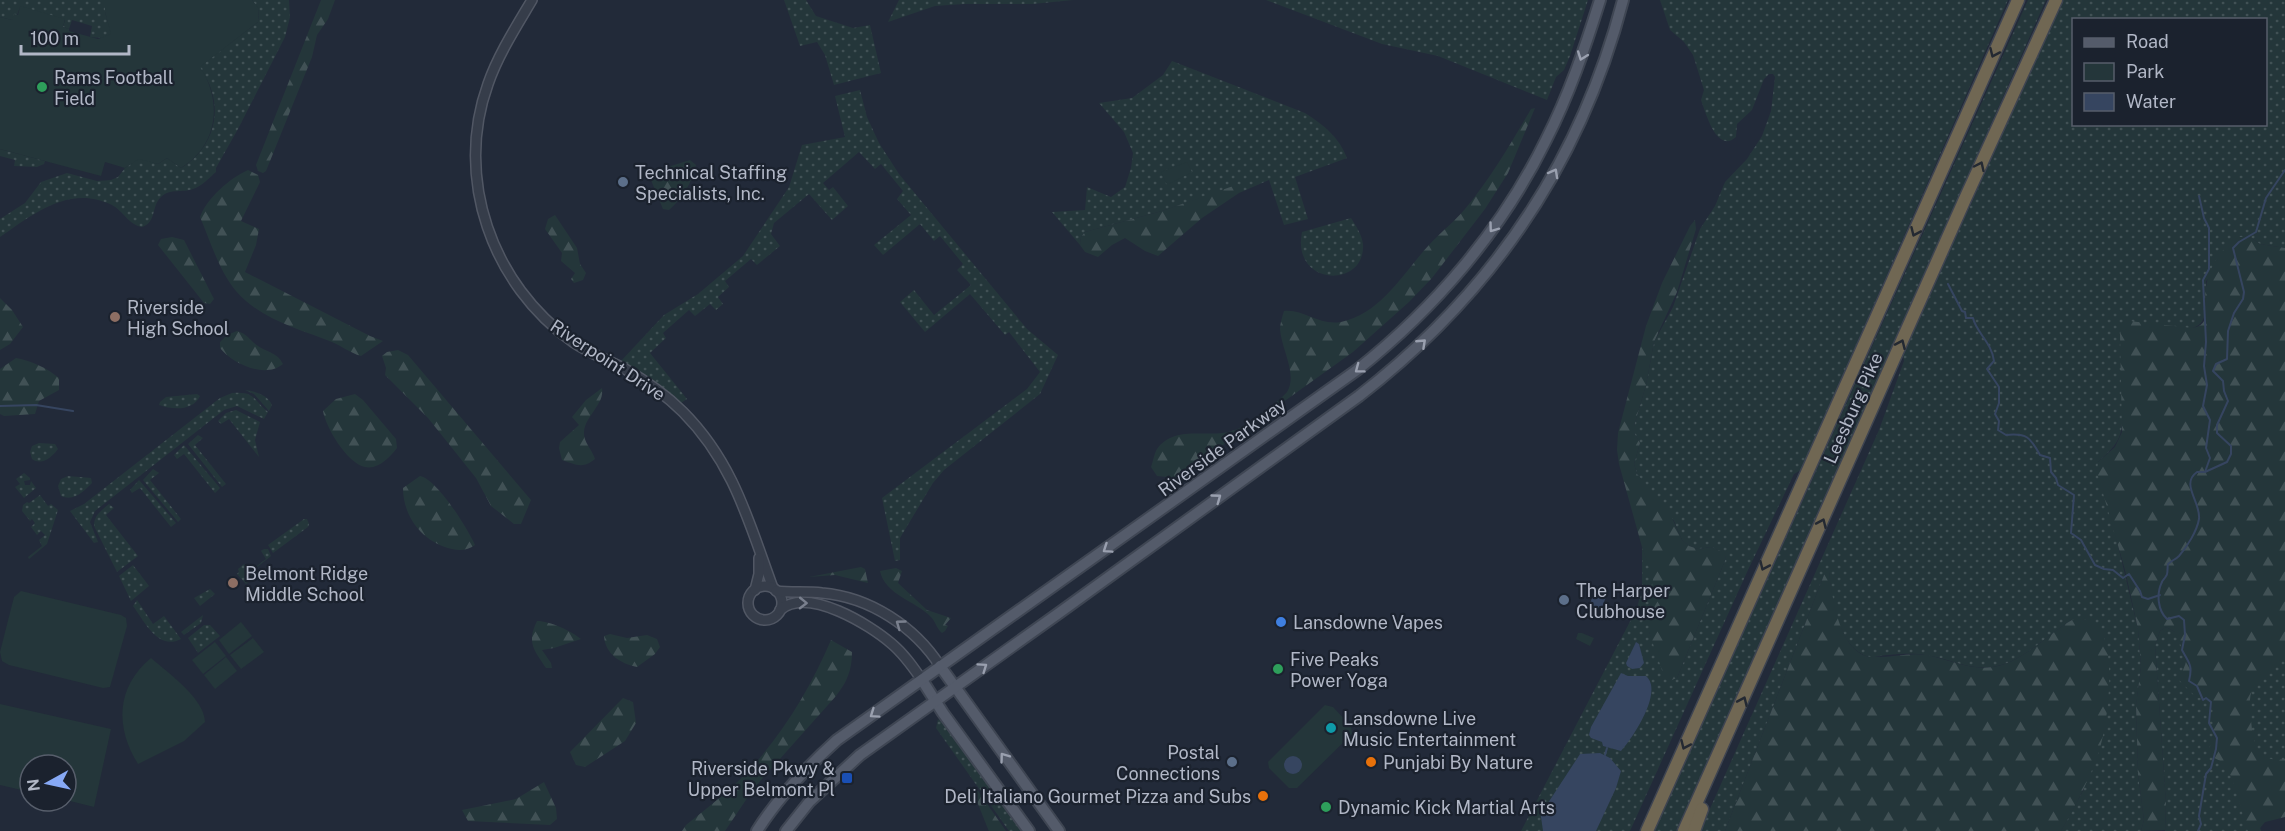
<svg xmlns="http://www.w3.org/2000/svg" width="2285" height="831" font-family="'Public Sans',sans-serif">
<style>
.grass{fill:url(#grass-dots);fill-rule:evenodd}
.forest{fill:url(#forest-firs)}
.park{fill:#24363a}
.water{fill:#364560}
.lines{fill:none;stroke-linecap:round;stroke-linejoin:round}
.stream{stroke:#364560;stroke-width:2}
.minor-casing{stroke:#515764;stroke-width:12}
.major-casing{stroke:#3f4653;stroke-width:14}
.highway-casing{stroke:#3e4451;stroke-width:15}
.minor{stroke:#363d4a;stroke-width:9}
.major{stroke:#545b6a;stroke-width:10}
.highway{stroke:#706753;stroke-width:12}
.oneway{stroke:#242932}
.oneway2{stroke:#9aa0af}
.oneway3{stroke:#7a808e}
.leisure-dot{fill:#2e9e5b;stroke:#1b222e;stroke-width:2}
.service-dot{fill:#5c6f8a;stroke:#1b222e;stroke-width:2}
.education-dot{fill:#8d6e63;stroke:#1b222e;stroke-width:2}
.shop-dot{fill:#3f7fe0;stroke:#1b222e;stroke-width:2}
.culture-dot{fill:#0f9aa8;stroke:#1b222e;stroke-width:2}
.food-dot{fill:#e8710a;stroke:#1b222e;stroke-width:2}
.transit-dot{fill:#1a4fb4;stroke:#1b222e;stroke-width:2}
.labels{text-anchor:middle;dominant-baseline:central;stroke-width:4.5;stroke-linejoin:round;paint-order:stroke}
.poi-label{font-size:18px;fill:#b1b7c6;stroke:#1b222e;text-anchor:start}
.street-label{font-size:18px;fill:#b1b7c6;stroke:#1b222e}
</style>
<defs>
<pattern id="grass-dots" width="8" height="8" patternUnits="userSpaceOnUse" patternTransform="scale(1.5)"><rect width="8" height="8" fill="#24363a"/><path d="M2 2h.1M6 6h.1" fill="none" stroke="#415155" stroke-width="1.8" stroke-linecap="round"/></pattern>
<pattern id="forest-firs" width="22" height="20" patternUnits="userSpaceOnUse" patternTransform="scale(1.5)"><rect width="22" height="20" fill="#24363a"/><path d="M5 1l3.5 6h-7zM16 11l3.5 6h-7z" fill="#415155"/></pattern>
</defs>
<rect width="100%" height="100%" fill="#222a39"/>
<!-- grass -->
<g class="grass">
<polygon points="0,0 105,0 105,12 113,39 90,37 92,26 72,20 69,29 63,27 65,20 20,7 17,15 12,20 0,17"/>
<path d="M252,0H289L290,17L285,37L238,129L216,168V172C209,178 202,186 193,189C183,193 170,188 161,197C151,206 157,222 142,227C129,225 123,211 112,205C70,184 33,214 0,237V219L25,203L41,182L67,173L97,181L111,180L118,177L125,168L139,158L158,164L167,158L181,168C207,153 221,122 212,92C210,83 204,75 199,67L258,22L259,10Z"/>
<polygon points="784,0 806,0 816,16 853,28 870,25 881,73 834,85 825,55 817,42 800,46"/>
<polygon points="899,0 1073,0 1033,4 964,4 935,6 888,22"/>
<polygon points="1266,0 1588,0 1570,56 1564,70 1556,77 1547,100 1438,56 1382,44"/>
<path d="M1660,0H2008L1801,470L1794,474L1748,570L1630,831H1521L1637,608L1642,589V547L1654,579L1649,632L1656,648L1677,678L1726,558L1722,552L1711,547L1698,549L1689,546L1682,540L1674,521L1637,474L1634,464L1640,443L1634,433V426L1646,385L1654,342L1673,307L1700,229L1715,206L1725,182L1747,159L1762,136L1771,111L1775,77L1773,74H1769L1764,79L1752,110L1737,124L1736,137C1717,154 1706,114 1701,100L1704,90L1693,55L1684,42L1670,30Z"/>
<polygon points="2028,0 2046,0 1677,831 1654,831"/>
<path d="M2063,0H2285V248L2260,244L2250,237L2206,281C2205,297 2211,324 2192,328L2123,403C2122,435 2123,440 2098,462L2138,629L2141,667L2136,706L2138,774L2144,820L2141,831H2061L2084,789L2072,620C2048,634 2025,660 1997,666C1970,672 1950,658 1925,655C1914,653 1900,654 1888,655C1883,655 1875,658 1870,657C1838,650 1831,596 1829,570L1824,575L1725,831H1700L1879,430L1904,361L1903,355ZM2074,20H2266V124H2074Z"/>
<path d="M1172,61L1305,113C1324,125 1339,137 1347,158L1295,177L1308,219L1284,225L1269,180L1239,193V185L1162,211L1085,232L1081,237L1080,245L1052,212L1085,210L1087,187L1111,197L1125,187L1131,168L1133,153L1124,132L1099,103L1132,98L1163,75Z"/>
<polygon points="860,90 867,117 879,143 899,174 1027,329 1058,355 1040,394 944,470 933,483 900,538 900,560 895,561 882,498 1027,389 1040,372 1009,332 1005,335 970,294 925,332 900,302 914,290 934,315 971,285 957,270 963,264 940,236 934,241 920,224 883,255 874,245 911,215 897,199 903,191 881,164 875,169 859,152 823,183 829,190 833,187 848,206 832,220 809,194 774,223 771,234 780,246 757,265 751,259 725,281 729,287 718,297 723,304 716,310 710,304 695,316 689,310 663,333 666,338 650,353 687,399 681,403 650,378 621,361 664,315 698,294 743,256 789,187 802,145 845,137 835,96"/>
<polygon points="0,149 45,161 44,164 37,167 14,166 15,160 0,156"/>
<path d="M1351,218C1356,226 1362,235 1363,244C1366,289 1291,287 1302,232Z"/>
<path d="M245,390C255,391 268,395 272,405L269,411L254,394Z"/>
<path d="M232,393C256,391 253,400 268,412L264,419L237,406L224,410L95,511L90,522L98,542L94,543L70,511L84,504L220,398Z"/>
<path d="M197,394L200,396C193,411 173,410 159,405L160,402L166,397Z"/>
<polygon points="236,410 260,422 255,440 259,457 229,419 221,424 218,421 226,413"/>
<polygon points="198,435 203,438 195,445 226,484 222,487 188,444"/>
<path d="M39,443L55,444L58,449C52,457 42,466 32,459L30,452L32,446Z"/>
<polygon points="184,445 220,488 215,493 184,454 177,459 174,455"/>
<polygon points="153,469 159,473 150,480 181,519 178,522 143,480"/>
<polygon points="24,473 30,478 30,480 24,481 25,485 30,485 31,481 36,488 24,498 15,487 20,484 16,479"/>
<path d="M68,476L91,478L92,483C84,491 74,502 61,496L58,486L61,479Z"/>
<polygon points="139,480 176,523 171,527 140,488 132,493 130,490"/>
<polygon points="40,495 48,506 51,504 58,510 47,544 29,559 28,557 42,546 39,540 45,535 41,531 37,535 31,527 35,523 32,519 30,521 22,511 23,505 27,502 29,503"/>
<path d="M109,504L114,508L106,515L138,556L117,572L94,526C94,515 101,511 109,504Z"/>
<polygon points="304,519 307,519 309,524 308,527 273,553 268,545"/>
<polygon points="264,549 268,549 271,556 256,568 255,578 246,584 237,574 239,572 238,569 244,564 250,571 266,559 261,551"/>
<polygon points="133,565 149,586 131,601 119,576"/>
<polygon points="210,589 215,594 200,606 194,598"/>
<path d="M137,600L153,624L164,616L181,639C158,651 145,622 133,606Z"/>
<polygon points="203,615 201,623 184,635 181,632"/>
<polygon points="204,625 210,625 220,636 198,653 188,638"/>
<polygon points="2166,627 2175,632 2285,644 2285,781 2260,828 2261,831 2165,831 2166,803 2155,645 2160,631"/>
<polygon points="938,719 946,725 1022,831 1009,831 936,728"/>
</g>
<!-- forest -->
<g class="forest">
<polygon points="321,0 335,0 328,19 317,35 312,57 266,171 263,173 258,171 256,165"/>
<path d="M1535,108L1508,173L1485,209L1432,278L1409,302L1353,352L1177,478L1157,476L1151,467C1153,462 1154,454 1157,449C1176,423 1210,440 1235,430C1244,427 1281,400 1287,392C1298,375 1281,348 1280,329C1280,324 1282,317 1284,311C1304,309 1319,326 1341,322C1381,314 1404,272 1429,245C1441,232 1454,222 1465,209C1491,178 1511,143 1531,109Z"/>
<path d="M690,160L696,165C692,182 683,198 669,210L663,209L651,180L652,172Z"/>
<path d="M248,170L258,175L260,182L241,221L259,229L256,245L245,272L370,336L383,341L361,356C350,353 342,346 332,342C299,329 260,319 236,291C219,271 210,240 200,217C207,198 230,178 248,170Z"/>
<polygon points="1239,184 1239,193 1202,218 1158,256 1145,251 1125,238 1112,245 1098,257 1085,252 1080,245 1081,237 1085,232 1162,211"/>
<polygon points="555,215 577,248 580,264 586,273 583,280 574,283 571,279 575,273 561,261 562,253 545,229 548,219"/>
<polygon points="1695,220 1696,229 1677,292 1654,342 1646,385 1634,426 1634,433 1640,443 1634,464 1637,474 1668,509 1682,540 1689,546 1698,549 1711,547 1723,552 1726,558 1677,678 1669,681 1664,676 1649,632 1649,610 1653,579 1642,547 1619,464 1617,450 1618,433 1646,326 1662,283 1690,226"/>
<polygon points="172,237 184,240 214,299 210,304 204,303 158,245 161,239"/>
<path d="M2239,237H2250L2260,244L2285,248V652C2275,663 2260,675 2253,688C2248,698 2250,710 2251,720C2253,742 2257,764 2285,759V817L2265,822L2260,828L2261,831H2248C2243,817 2233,773 2224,764C2221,760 2213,758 2208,755L2209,748L2214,740L2213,704L2207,696L2197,698L2179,680L2187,660L2175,632L2166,627L2160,631L2155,645L2166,803L2165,830L2141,831L2144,820L2138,774L2136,705L2141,667L2138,629L2125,570L2097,472L2098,462L2115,447L2122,432L2120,334L2122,326L2129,321L2192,328C2197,327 2201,326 2204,321C2206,316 2204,308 2205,302C2205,274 2215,253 2239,237Z"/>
<polygon points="0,298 12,310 23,327 10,344 0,350"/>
<path d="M237,331C248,334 250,341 258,346C268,353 277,352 283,364C265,379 233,364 220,348V342L227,335Z"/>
<polygon points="398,350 408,355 531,500 521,524 514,524 491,506 476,478 428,418 385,375 386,368 382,356 387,352"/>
<path d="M16,358C32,361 47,368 59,378V390L39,401L35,414L4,416L0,414V369Z"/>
<path d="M602,388C605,404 585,416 584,432C583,442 592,449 595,459C583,469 576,465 562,460L559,448L560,442L579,425L572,417L586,400Z"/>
<path d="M355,394L363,400L396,439L397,448C390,457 378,470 365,467C347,463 326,428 323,411L336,399Z"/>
<path d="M420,476C437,479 468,529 475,545C468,550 461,551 452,549C424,543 403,518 403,488Z"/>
<polygon points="861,567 865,569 868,583 835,575 809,577"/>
<path d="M896,568L902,571L898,583L927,610L951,618L945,625L948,626L945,631L942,633C936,628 936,622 931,617C916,601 885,595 880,571Z"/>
<path d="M1829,569C1831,593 1839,655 1872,657C1890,658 1909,652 1927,655C1951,660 1973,672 1998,666C2026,659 2048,634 2072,620C2083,618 2093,619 2100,629C2116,653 2108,721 2100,748C2091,777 2076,805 2061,831H1725L1824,575Z"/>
<path d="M537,621C550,621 571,631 581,639L554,648L542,650L551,663L552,668H546C535,651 526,643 537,621Z"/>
<path d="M610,634L627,638L647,635L657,639L660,647L655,654L637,667C621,664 605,654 604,636Z"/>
<path d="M831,640L852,652C852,670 847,682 836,696L754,788L725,831H682L686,825C701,813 716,801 730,789C774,749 808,694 831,640Z"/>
<polygon points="623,698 633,702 636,723 625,741 585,767 576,765 570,752"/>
<polygon points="544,782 556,808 557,819 550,825 468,821 462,810 516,799"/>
<polygon points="976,788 1006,831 989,831 988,829 974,794"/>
</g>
<!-- park -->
<g class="park">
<path d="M105,0H252L259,9L258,22L200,67C223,101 218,146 181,168L167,158L158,164L139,159L125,168L105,162L101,176L0,149V17L12,20L14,14L18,15L20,6L65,19L63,27L69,29V31L98,39L111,34L105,12Z"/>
<polygon points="1187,162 1192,172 1167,185 1161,172"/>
<polygon points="21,591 121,615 126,618 127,626 110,687 103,688 9,665 2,661 0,652 14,597"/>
<polygon points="241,622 252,636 229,654 219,640"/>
<polygon points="1578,633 1582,633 1594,638 1590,646 1576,639"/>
<polygon points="253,638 264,652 241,669 230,655"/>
<polygon points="215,642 226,656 203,674 192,660"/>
<polygon points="226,657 237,671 215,689 204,675"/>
<path d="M151,658C168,673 205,699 205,722L184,741L138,764C115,727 116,687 151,658Z"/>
<polygon points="0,704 111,729 94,807 66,800 66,765 30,765 30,792 0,785"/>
<polygon points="1325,705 1333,707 1351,726 1352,734 1297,788 1289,788 1269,768 1268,762"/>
</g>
<!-- water -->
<g class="water">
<polygon points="1603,587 1608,591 1599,616 1587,611 1594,593 1596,593 1598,588"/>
<polygon points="1636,642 1639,644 1644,663 1640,668 1632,669 1627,666 1626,663"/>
<path d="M1621,673L1628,676H1646C1664,691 1633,738 1621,751L1603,746L1602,742L1591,738L1589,735L1591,727Z"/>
<polygon points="1600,753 1610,758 1621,771 1616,788 1596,831 1543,831 1540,810 1548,803 1580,754"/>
<circle cx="1293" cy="765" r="9"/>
</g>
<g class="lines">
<!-- stream -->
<g class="stream">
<polyline points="2199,196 2204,218 2209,228 2209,269 2203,280 2206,342 2204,366 2207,385 2203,406 2210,420 2206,448 2210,458 2205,472"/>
<path d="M1948,284L1962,311L1965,312L1966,318H1973C1976,332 1992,343 1994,361L1987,369L1999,387V403L1995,414L1999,421L1998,430L2006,435C2027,433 2030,437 2040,455L2050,458L2051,472L2056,478L2058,485L2074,495L2071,533L2081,540L2095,565L2104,569L2113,570L2123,578L2129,574L2140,591L2142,597L2148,599L2160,595"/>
<polyline points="0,406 36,405 73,411"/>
<polyline points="1605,755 1607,748"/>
<path d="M2198,831L2201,824L2199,816L2206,774L2211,768L2216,749L2217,738L2209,723L2211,702L2206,698L2203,700L2197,686L2189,681C2193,665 2189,663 2182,650L2185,635L2184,620L2179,616L2167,619C2158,611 2156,594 2162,582C2162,581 2167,576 2167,574C2168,571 2167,568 2168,564C2172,560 2175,560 2179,556C2187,547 2197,531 2199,519C2201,502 2180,484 2197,472H2205L2227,462L2231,454V446L2217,433V425L2228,401L2224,391L2223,381L2213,371L2216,364L2227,359L2228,331L2234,313L2243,299L2244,292L2233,248L2239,242L2256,232L2266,198L2285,170"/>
</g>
<defs>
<g id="minor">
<path d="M532,0C516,27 498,55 488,84C454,178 492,285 573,342C589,353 608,360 625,369C646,381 666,395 683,412C734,463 749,523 773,588"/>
<circle cx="765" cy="603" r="17"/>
<polyline points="755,590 759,574 759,558"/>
<path d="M776,591C792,593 807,591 822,593C870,597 915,627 940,666"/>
<path d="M780,610C808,586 870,625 892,644C904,654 913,667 922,680"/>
</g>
<g id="major">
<polyline points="940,666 1059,831"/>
<polyline points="922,680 943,713 1029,831"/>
<path d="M757,831C779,796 806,768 837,740L1357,370C1435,308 1502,230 1546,140C1569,95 1585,48 1600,0"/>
<path d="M786,831L810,801L860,755L1059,613L1359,396C1491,294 1581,162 1623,0"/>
</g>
<g id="highway">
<polyline points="1647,831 2018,0"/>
<polyline points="1684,831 1965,199 2056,0"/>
<polyline points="1694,831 1702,809"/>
</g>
</defs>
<!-- minor casing -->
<use href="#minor" class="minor-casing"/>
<!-- major casing -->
<use href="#major" class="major-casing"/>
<!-- highway casing -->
<use href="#highway" class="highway-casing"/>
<!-- minor -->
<use href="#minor" class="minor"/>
<!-- major -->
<use href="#major" class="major"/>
<!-- highway -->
<use href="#highway" class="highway"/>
</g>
<!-- one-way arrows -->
<defs><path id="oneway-chevron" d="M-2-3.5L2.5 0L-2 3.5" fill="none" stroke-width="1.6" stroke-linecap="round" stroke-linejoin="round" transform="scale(1.5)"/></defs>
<g class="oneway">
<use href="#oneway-chevron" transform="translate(1994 53) rotate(114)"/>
<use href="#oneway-chevron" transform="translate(1980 166) rotate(-65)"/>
<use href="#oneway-chevron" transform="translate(1915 232) rotate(114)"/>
<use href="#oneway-chevron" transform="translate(1901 344) rotate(-66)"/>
<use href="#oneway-chevron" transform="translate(1822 523) rotate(-66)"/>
<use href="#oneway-chevron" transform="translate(1764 566) rotate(114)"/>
<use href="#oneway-chevron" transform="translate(1743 701) rotate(-66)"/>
<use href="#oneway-chevron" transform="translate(1685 745) rotate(114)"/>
</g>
<g class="oneway2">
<use href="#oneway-chevron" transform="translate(1582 56) rotate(110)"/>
<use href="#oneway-chevron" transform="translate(1554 173) rotate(-61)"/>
<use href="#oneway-chevron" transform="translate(1493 228) rotate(126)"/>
<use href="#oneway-chevron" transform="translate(1422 343) rotate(-43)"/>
<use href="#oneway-chevron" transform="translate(1359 369) rotate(143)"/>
<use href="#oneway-chevron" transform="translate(1217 498) rotate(-36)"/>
<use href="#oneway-chevron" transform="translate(1107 549) rotate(146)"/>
<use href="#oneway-chevron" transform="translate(983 667) rotate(-35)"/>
<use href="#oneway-chevron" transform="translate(874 714) rotate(145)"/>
<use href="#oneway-chevron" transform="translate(1004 757) rotate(-126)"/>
</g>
<g class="oneway3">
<use href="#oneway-chevron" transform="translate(803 603) rotate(1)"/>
<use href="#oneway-chevron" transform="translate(900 624) rotate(-144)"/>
</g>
<!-- markers -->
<g class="leisure-dot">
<circle cx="42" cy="87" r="6"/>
<circle cx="1278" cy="669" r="6"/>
<circle cx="1326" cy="807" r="6"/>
</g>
<g class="service-dot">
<circle cx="623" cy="182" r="6"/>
<circle cx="1564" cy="600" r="6"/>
<circle cx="1232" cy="762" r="6"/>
</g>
<g class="education-dot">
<circle cx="115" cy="317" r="6"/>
<circle cx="233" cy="583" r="6"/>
</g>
<circle class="shop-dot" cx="1281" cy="622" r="6"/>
<circle class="culture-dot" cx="1331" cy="728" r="6"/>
<g class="food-dot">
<circle cx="1371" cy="762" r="6"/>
<circle cx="1263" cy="796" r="6"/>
</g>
<rect class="transit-dot" x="841" y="772" width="12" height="12" rx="3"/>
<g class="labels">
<!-- poi labels -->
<g class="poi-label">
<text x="54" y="77">Rams Football<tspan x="54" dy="21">Field</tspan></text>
<text x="635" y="172">Technical Staffing<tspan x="635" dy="21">Specialists, Inc.</tspan></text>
<text x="127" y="307">Riverside<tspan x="127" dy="21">High School</tspan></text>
<text x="245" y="573">Belmont Ridge<tspan x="245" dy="21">Middle School</tspan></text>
<text x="1576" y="590">The Harper<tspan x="1576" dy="21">Clubhouse</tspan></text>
<text x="1293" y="622">Lansdowne Vapes</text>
<text x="1290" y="659">Five Peaks<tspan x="1290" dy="21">Power Yoga</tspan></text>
<text x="1343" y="718">Lansdowne Live<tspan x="1343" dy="21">Music Entertainment</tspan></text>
<text x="1220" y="752" text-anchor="end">Postal<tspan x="1220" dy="21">Connections</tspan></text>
<text x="1383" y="762">Punjabi By Nature</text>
<text x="835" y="768" text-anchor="end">Riverside Pkwy &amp;<tspan x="835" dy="21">Upper Belmont Pl</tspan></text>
<text x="1251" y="796" text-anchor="end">Deli Italiano Gourmet Pizza and Subs</text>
<text x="1338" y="807">Dynamic Kick Martial Arts</text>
</g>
<!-- street labels -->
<g class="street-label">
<text transform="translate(608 360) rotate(33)">Riverpoint Drive</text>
<text transform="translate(1853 408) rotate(-66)">Leesburg Pike</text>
<text transform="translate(1222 447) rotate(-36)">Riverside Parkway</text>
</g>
</g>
<!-- legend -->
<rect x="2072" y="18" width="195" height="108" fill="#1b222e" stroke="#575e6b" stroke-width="1.5"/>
<rect x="2084" y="38" width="30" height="9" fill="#545b6a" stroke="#575e6b" stroke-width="1.5"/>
<text x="2126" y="48" font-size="18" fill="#b1b7c6">Road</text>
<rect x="2084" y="63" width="30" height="18" fill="#24363a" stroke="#575e6b" stroke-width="1.5"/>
<text x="2126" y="78" font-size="18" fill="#b1b7c6">Park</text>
<rect x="2084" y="93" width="30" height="18" fill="#364560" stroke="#575e6b" stroke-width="1.5"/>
<text x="2126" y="108" font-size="18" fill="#b1b7c6">Water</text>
<!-- north arrow -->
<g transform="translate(48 783) rotate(262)"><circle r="28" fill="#1b222e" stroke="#575e6b" stroke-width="1.5"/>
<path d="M0-4.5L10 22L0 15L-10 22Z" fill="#87a9f5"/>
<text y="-9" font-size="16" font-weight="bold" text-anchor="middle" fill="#b1b7c6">N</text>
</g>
<!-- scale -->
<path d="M21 45v9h108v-9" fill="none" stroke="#b1b7c6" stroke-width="3"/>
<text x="30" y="45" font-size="18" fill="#b1b7c6" stroke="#1b222e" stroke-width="4.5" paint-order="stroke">100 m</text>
</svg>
